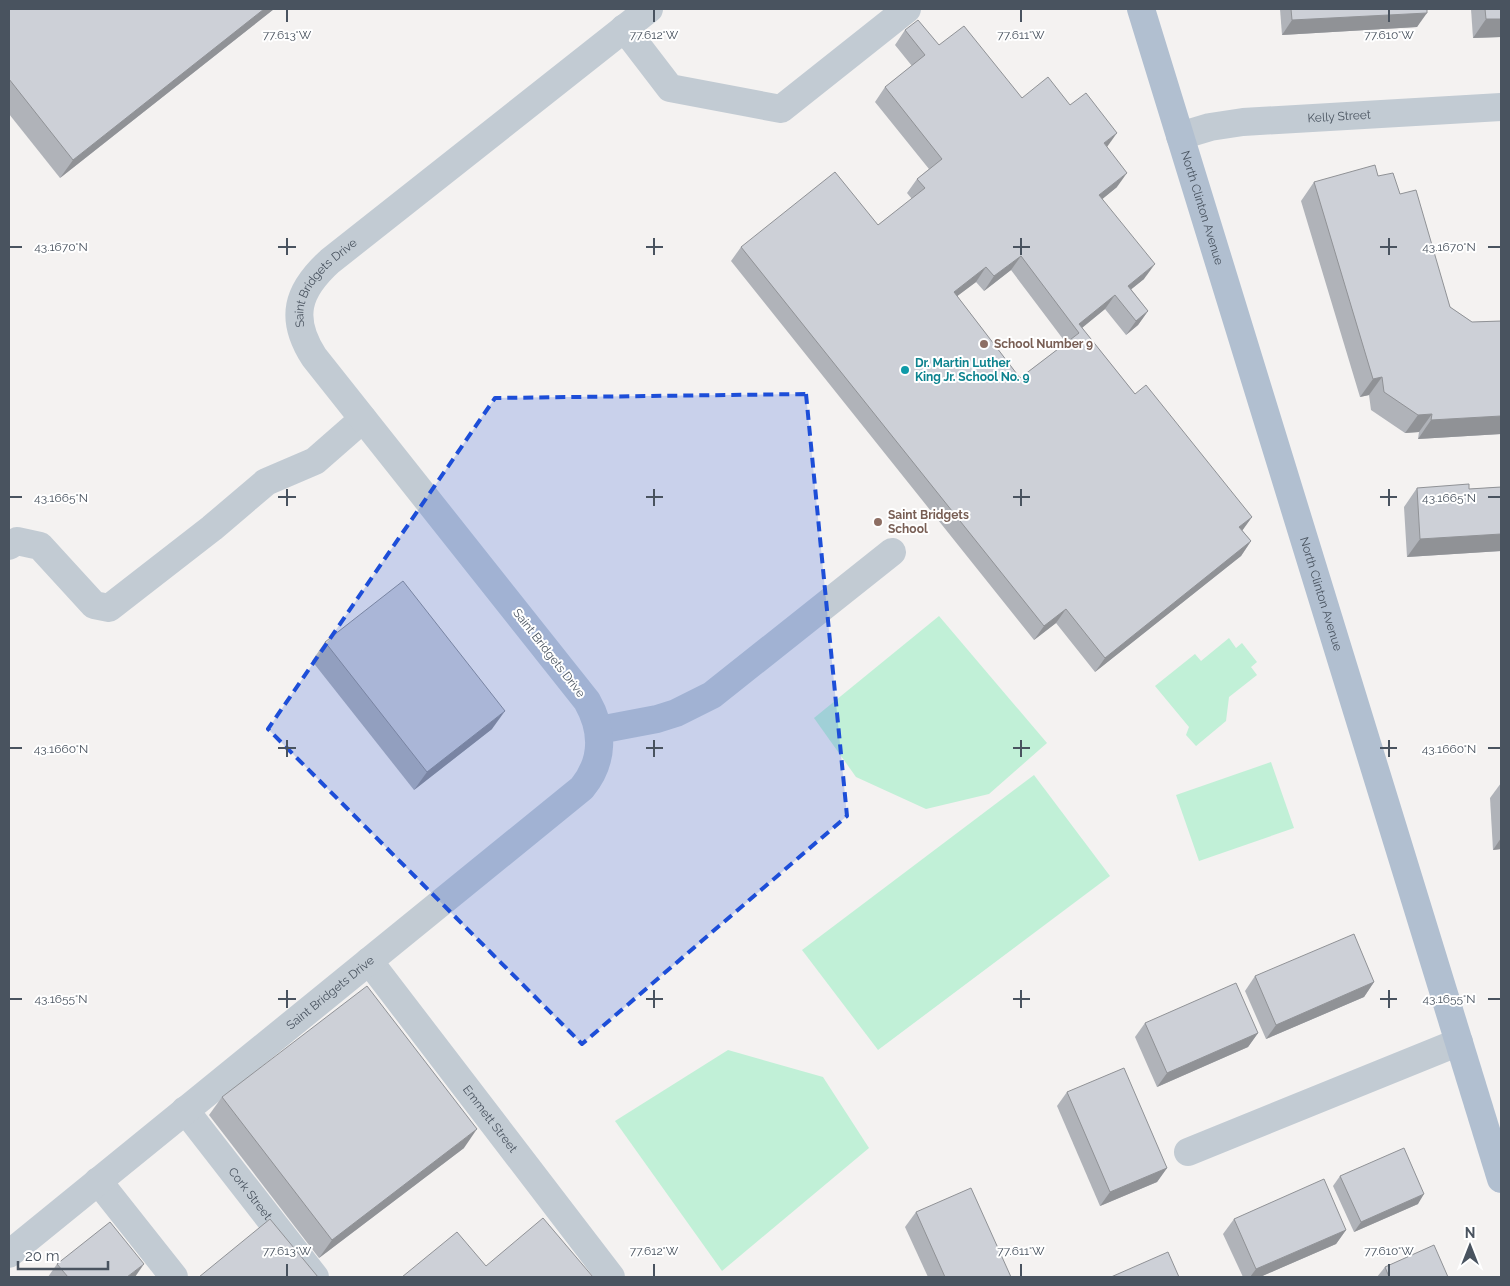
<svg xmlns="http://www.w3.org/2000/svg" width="1510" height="1286" font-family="Raleway,sans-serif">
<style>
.green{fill:#c1f0d7}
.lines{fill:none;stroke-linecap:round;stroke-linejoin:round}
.minor{stroke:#c2cbd3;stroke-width:28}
.major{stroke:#b1bfd0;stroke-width:28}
.wall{fill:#b0b3b9;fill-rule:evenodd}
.shaded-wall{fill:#909296}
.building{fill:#cdd0d7;stroke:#909296;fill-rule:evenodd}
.marked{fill:#1d4ed8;fill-opacity:0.2;stroke:#1d4ed8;stroke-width:4;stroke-dasharray:10 6;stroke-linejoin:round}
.ticks{fill:none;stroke:#49535f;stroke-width:2}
.education-dot{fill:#8d6e63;stroke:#fff;stroke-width:2}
.culture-dot{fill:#0f9aa8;stroke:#fff;stroke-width:2}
.labels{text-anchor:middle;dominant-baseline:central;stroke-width:4;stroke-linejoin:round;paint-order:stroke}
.street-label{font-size:12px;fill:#49535f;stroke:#fff}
.education-label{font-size:12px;font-weight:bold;fill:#785e54;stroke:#fff;text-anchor:start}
.culture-label{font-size:12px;font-weight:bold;fill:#0d838f;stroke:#fff;text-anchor:start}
.ticks-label{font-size:12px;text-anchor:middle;fill:#49535f;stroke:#fff;stroke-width:4;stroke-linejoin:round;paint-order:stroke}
</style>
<rect width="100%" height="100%" fill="#f4f2f1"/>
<!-- green -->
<g class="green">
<polygon points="939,616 1047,743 989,794 926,809 856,777 814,718"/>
<polygon points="1229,638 1236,648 1242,643 1257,662 1251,667 1257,675 1229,697 1226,721 1196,746 1186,735 1189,727 1155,686 1195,654 1201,661"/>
<polygon points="1271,762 1294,828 1199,861 1176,795"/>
<polygon points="1034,775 1110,876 878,1050 802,950"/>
<polygon points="728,1050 823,1077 869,1148 722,1271 615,1121"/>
</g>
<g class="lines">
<!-- minor -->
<g class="minor">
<polyline points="624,28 670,88 781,109 907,9"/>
<path id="s1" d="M1180,136L1210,127L1243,122L1501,107"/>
<polyline points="9,546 17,541 40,546 94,605 109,608 212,528 266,482 315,461 363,419"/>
<polyline points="599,730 657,719 676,713 712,695 892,552"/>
<path id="s2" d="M369,961L611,1277"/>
<path id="s3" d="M185,1110L315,1277"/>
<polyline points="1188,1152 1459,1042"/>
<polyline points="98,1181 174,1277"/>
<path id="s4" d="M9,1254L582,788C604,761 604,731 587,701L314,357C289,318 297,291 330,261L649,9"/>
</g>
<!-- major -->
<path class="major" id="s5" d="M1141,9L1501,1179"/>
</g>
<!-- wall -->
<g class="wall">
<polygon points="9,9 274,9 60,178 9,114"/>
<polygon points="1280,9 1427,9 1417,27 1282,35"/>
<polygon points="1471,9 1501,9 1501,37 1473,38"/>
<path d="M905,30L939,45L1022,98L1070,105L1107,147L1117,187L1102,199L1144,279L1131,289L1148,311L1138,325L1126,335L1105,309L1082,328L1135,394L1252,517L1242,530L1251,541L1241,556L1095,672L1056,623L1034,640L731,261L741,247L878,225L912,199L907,193L917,179L929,169L875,102L885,87L912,66L895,45ZM1011,270L1066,343L1020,378L957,296L976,282L984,291Z"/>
<polygon points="1378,176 1400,194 1450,307 1472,322 1501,321 1501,434 1418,439 1419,432 1405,433 1371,410 1369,395 1360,397 1301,201 1314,182"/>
<polygon points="1501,487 1501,551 1407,557 1404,507 1417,488 1469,489"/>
<polygon points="325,642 492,729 414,790 312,661"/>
<polygon points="1501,783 1501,849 1493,850 1490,798"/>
<polygon points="1255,976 1374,982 1364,997 1266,1039 1245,991"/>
<polygon points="1145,1023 1258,1033 1248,1047 1157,1087 1135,1037"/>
<polygon points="1067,1092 1167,1168 1157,1182 1100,1206 1057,1106"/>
<polygon points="222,1097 464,1148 319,1258 209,1115"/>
<polygon points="1340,1176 1418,1204 1354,1232 1333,1186"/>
<polygon points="916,1212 1011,1277 928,1277 905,1227"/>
<polygon points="1234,1219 1346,1230 1336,1244 1260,1277 1243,1277 1223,1234"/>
<polygon points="57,1264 135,1277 48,1277"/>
<polygon points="1385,1267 1448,1277 1377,1277"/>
</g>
<!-- shaded-wall -->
<g class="shaded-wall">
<polygon points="264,9 274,9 60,178 73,160"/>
<polygon points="1427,13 1417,27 1282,35 1292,20"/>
<polygon points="1486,19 1501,19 1501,37 1473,38"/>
<polygon points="1117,133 1107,147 1104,143"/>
<polygon points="1127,173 1117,187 1089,210 1099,195"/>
<polygon points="1021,256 1011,270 984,291 994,276"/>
<polygon points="1155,264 1144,279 1118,300 1128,286"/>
<polygon points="986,267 976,282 944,306 954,292"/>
<polygon points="1115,295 1105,309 1078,331 1079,324"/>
<polygon points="1148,311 1138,325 1126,335 1136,321"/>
<polygon points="1382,377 1369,395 1360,397 1373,379"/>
<polygon points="1432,414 1419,432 1405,433 1418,415"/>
<polygon points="1501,416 1501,434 1418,439 1431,420"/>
<polygon points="1252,517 1242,531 1239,527"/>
<polygon points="1501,534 1501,551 1407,557 1420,539"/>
<polygon points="1251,541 1241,556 1095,672 1105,658"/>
<polygon points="1066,609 1056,623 1034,640 1044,626"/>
<polygon points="505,711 492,729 414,790 427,772"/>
<polygon points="1501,838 1501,849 1493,850"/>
<polygon points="1374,982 1364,997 1266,1039 1276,1025"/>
<polygon points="1258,1033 1248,1047 1157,1087 1167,1073"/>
<polygon points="477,1129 464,1148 319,1258 332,1240"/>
<polygon points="1167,1168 1157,1182 1100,1206 1110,1192"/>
<polygon points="1424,1194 1418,1204 1354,1232 1361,1222"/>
<polygon points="1346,1230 1336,1244 1260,1277 1250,1277 1256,1269"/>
<polygon points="144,1264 135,1277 127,1277"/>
</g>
<!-- building -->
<g class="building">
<polygon points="9,9 264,9 73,160 9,79"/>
<polygon points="1291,9 1427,9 1427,13 1292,20"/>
<polygon points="1485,9 1501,9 1501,19 1486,19"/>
<path d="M918,20L939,45L964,26L1022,98L1048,77L1070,105L1086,93L1117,133L1104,143L1127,173L1099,195L1155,264L1128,286L1148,311L1136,321L1115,295L1079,324L1135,394L1146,385L1252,517L1239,527L1251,541L1105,658L1066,609L1044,626L741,247L835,172L878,225L925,188L917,179L942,159L885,87L925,55L905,30ZM1021,256L1079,333L1020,378L954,292L986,267L994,276Z"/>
<polygon points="1375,165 1378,176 1393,173 1400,194 1416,190 1450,307 1472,322 1501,321 1501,416 1431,420 1432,414 1418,415 1384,392 1382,377 1373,379 1314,182"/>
<polygon points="1469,484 1469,489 1501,487 1501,534 1420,539 1417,488"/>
<polygon points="403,581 505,711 427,772 325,642"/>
<polygon points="1354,934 1374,982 1276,1025 1255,976"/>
<polygon points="1236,983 1258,1033 1167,1073 1145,1023"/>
<polygon points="367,986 477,1129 332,1240 222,1097"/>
<polygon points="1124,1068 1167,1168 1110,1192 1067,1092"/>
<polygon points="1404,1148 1424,1194 1361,1222 1340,1176"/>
<polygon points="1324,1179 1346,1230 1256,1269 1234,1219"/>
<polygon points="971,1188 1011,1277 945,1277 916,1212"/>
<polygon points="543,1218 593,1277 402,1277 457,1232 486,1266"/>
<polygon points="270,1219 318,1277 199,1277"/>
<polygon points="110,1222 144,1264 127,1277 68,1277 57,1264"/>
<polygon points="1434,1245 1448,1277 1389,1277 1385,1267"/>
<polygon points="1168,1252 1179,1277 1111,1277"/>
</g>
<!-- marked area -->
<path class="marked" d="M806,394L847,816L582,1044L268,729L495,398Z"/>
<!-- ticks -->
<path class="ticks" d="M287,10V22M654,10V22M1021,10V22M1389,10V22M287,238V255M654,238V255M1021,238V255M1389,238V255M10,247H22M278,247H296M646,247H663M1013,247H1030M1380,247H1397M1488,247H1500M287,489V506M654,489V506M1021,489V506M1389,489V506M10,497H22M278,497H296M646,497H663M1013,497H1030M1380,497H1397M1488,497H1500M287,740V757M654,740V757M1021,740V757M1389,740V757M10,748H22M278,748H296M646,748H663M1013,748H1030M1380,748H1397M1488,748H1500M287,990V1008M654,990V1008M1021,990V1008M1389,990V1008M10,999H22M278,999H296M646,999H663M1013,999H1030M1380,999H1397M1488,999H1500M287,1264V1276M654,1264V1276M1021,1264V1276M1389,1264V1276"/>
<!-- markers -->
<g class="education-dot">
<circle cx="984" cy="344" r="5"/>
<circle cx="878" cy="522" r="5"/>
</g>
<circle class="culture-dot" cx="905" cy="370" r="5"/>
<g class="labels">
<!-- street labels -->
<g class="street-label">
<text stroke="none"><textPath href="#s1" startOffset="161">Kelly Street</textPath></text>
<text stroke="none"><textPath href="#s5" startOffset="208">North Clinton Avenue</textPath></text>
<text stroke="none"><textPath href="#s4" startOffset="1358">Saint Bridgets Drive</textPath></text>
<text stroke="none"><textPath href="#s5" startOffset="612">North Clinton Avenue</textPath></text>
<text transform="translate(549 653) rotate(52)">Saint Bridgets Drive</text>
<text stroke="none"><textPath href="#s4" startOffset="414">Saint Bridgets Drive</textPath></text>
<text stroke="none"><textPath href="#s2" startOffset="199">Emmett Street</textPath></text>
<text stroke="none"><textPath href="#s3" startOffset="106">Cork Street</textPath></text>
</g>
<!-- education labels -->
<g class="education-label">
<text x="994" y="344">School Number 9</text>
<text x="888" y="515">Saint Bridgets<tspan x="888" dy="14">School</tspan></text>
</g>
<!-- culture labels -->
<g class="culture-label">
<text x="915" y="363">Dr. Martin Luther<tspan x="915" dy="14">King Jr. School No. 9</tspan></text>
</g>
</g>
<g class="ticks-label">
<text x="287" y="39">77.613°W</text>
<text x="654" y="39">77.612°W</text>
<text x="1021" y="39">77.611°W</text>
<text x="1389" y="39">77.610°W</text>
<text x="61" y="251">43.1670°N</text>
<text x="1449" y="251">43.1670°N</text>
<text x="61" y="502">43.1665°N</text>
<text x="1449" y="502">43.1665°N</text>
<text x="61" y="753">43.1660°N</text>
<text x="1449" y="753">43.1660°N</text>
<text x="61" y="1003">43.1655°N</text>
<text x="1449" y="1003">43.1655°N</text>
<text x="287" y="1255">77.613°W</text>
<text x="654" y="1255">77.612°W</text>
<text x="1021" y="1255">77.611°W</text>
<text x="1389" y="1255">77.610°W</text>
</g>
<!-- border -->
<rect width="1510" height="1286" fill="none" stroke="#49535f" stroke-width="20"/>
<!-- north arrow -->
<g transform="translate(1470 1246)" stroke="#ffffff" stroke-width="4" paint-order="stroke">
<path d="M0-4L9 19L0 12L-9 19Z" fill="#49535f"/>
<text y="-8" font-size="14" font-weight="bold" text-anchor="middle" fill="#49535f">N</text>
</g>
<!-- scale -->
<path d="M18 1261v8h90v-8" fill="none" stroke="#49535f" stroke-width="2.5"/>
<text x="25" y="1261" font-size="15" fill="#49535f" stroke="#ffffff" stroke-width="4" paint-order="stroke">20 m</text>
</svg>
